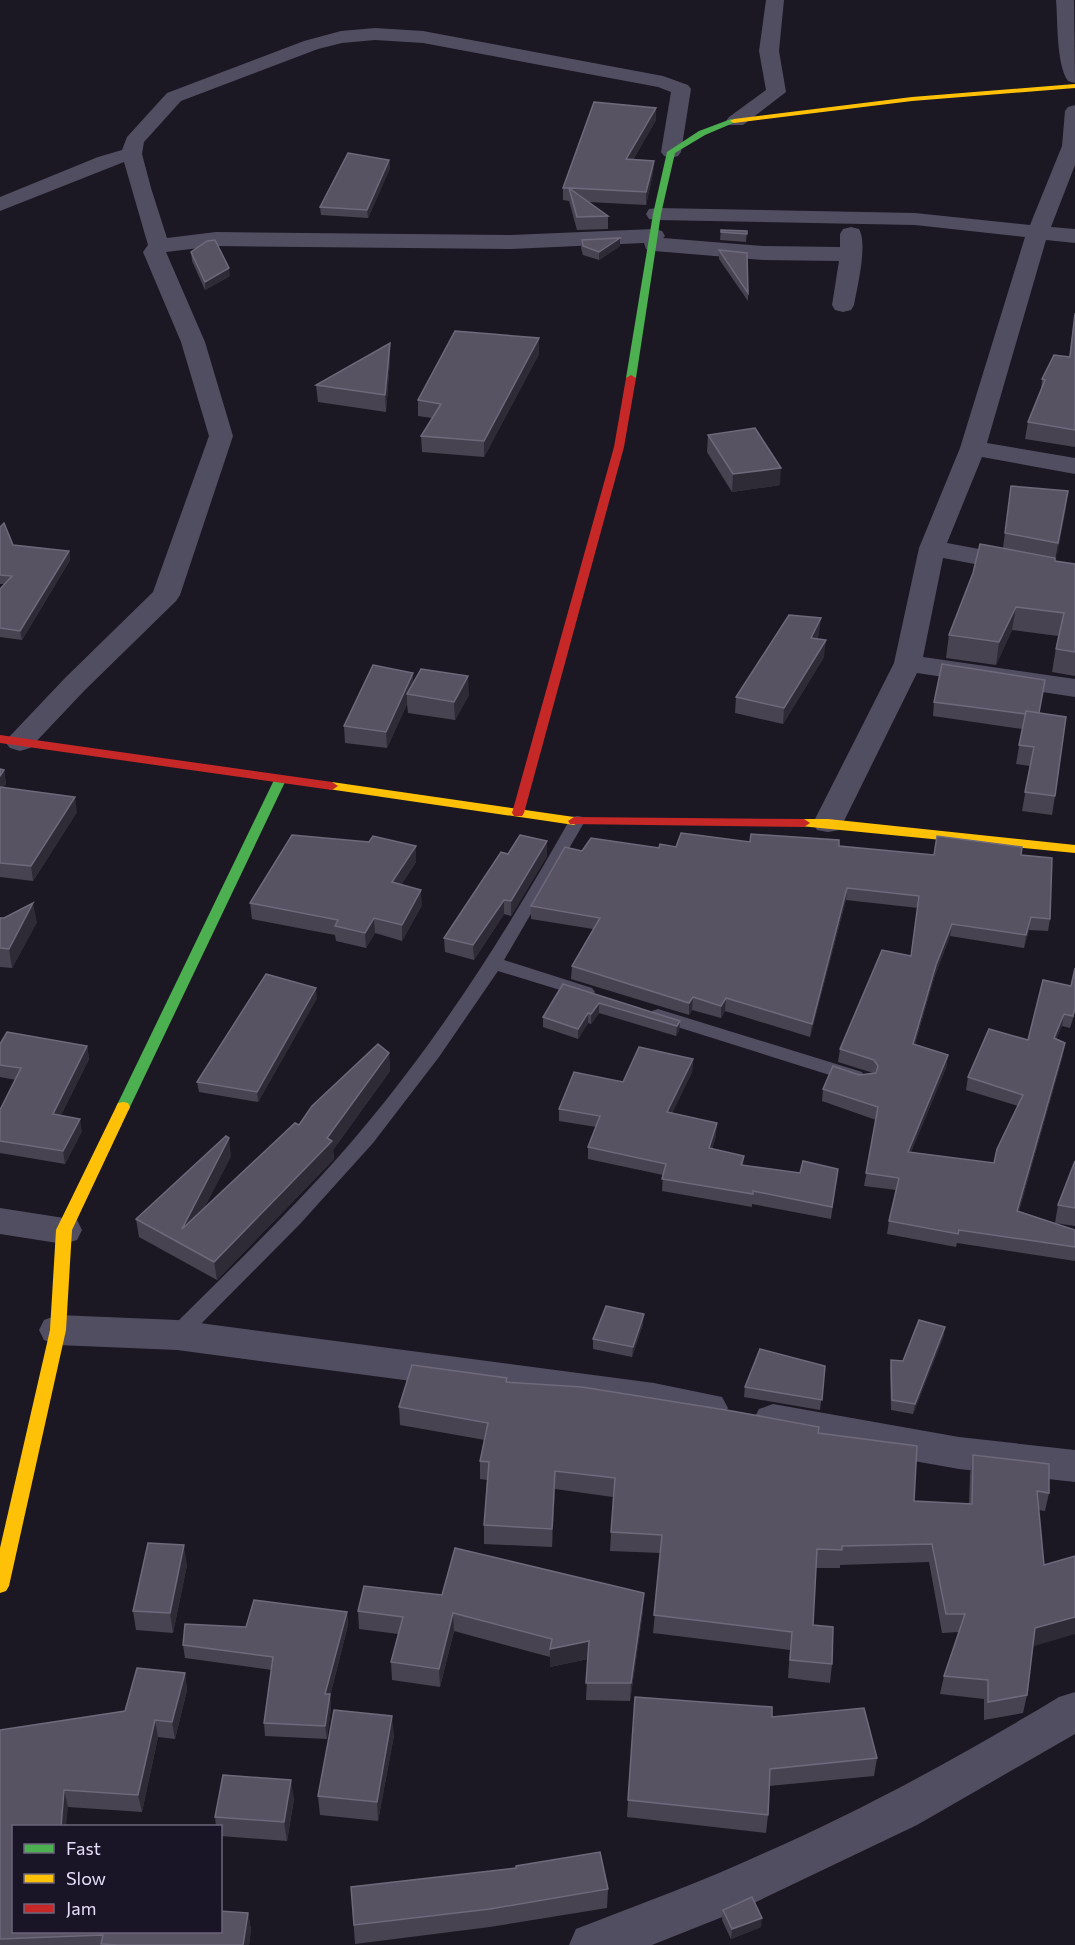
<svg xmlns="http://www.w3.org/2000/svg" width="1075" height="1945" font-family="Commissioner,sans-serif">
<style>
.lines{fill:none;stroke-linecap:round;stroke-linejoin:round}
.lane{fill:#524e62;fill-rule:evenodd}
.street{fill:#524e62;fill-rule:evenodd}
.fast{fill:#4caf50;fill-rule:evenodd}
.slow{fill:#ffc107;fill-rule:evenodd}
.jam{fill:#c62828;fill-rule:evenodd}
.wall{fill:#474351}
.shaded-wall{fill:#2e2b37}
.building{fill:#585363;stroke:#6e697b;stroke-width:1.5}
</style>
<rect width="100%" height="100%" fill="#1b1823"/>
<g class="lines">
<!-- lane -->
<g class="lane">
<path d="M577,816L583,817L585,821L504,960L592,988L595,992L592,996L586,998L498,971L439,1057L373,1143L300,1224L184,1341L177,1343L170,1341L167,1335L170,1329C234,1265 300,1203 359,1133C441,1036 507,931 569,821L571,817Z"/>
<polygon points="658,1009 862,1072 864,1077 862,1082 855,1083 652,1019 649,1015 652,1011"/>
</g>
<!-- street -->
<g class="street">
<polygon points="766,0 784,0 779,51 786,92 743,125 729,125 726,121 729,117 766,90 759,51"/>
<path d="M1056,0H1074L1075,83L1068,81C1056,64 1058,21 1056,0Z"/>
<path d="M375,28L423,31L663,76L688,85L691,89L681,152L678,156L671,158L664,156L661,152L671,92L658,87L423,43L375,40L342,43L318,49L181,101L144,142L142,154L151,188L167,238L216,232L511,235L654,229L662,231L665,236L663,238L763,246L840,247V234L843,229L851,227L859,229C868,244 857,288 854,305L851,310L843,312L835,310L832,305L839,261L763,260L654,251L646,249L644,243L511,249L216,246L166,252L205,342L233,436L180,595L176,601L85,690L30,748L20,751L10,748L5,742L10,736L65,678L153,592L209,436L181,342L143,252L148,245L124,162L0,211V197L98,157L122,150L127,137L167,93L304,41L341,31Z"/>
<polygon points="1075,105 1075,165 1051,227 1075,229 1075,243 1046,240 987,443 1075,458 1075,474 982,457 947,543 1075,567 1075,583 943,558 923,657 1075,679 1075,697 917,673 843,823 839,830 828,832 817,830 813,823 894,663 919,548 960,448 1025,237 915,225 657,220 649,219 646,214 649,209 657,208 915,213 1030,225 1062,146 1065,111 1068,107"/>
<polygon points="0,1208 77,1220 82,1230 77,1240 64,1244 0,1234"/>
<polygon points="58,1315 177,1320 654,1383 722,1397 728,1408 722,1419 708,1424 654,1413 177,1350 58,1345 44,1340 39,1330 44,1320"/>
<polygon points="773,1404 959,1437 1075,1450 1075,1482 959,1469 773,1436 759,1431 753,1420 759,1409"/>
<path d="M1075,1692V1734L917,1825L735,1912L652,1945H569L576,1929C638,1905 701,1882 762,1854C865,1809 963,1755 1059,1697Z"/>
</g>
<!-- fast -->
<g class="fast">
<polygon points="731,119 738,121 705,135 675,153 661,214 636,378 628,380 626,378 653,214 667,152 699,131"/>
<polygon points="280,776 286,780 130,1107 128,1111 118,1111 116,1107 274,780"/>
</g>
<!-- slow -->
<g class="slow">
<polygon points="1075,84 1075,88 912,101 734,123 730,121 734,119 912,97"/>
<polygon points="332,782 574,817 580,821 574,825 328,789 326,786 328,783"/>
<polygon points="804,819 828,819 1075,845 1075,853 800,826 798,823 800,820"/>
<polygon points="123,1102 128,1103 130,1107 72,1230 66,1330 9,1586 6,1591 0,1593 0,1548 50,1330 56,1230 116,1107 118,1103"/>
</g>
<!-- jam -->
<g class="jam">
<polygon points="631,375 636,378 624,447 524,813 522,816 514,816 512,813 614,447 626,378"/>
<polygon points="0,735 332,782 338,786 332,790 0,743"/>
<polygon points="574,817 804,819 810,823 804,827 570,824 568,821"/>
</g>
</g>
<!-- wall -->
<g class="wall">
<polygon points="656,108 656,120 633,160 654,161 653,173 646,205 588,202 608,216 608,229 577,230 569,201 563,200 563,188"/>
<polygon points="389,160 390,168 368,218 321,215 320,207"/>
<polygon points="721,230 747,231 746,242 720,240"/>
<polygon points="582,240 620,246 599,260 583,255 581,248"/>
<polygon points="719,250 748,293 748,301 719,259"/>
<polygon points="191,252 230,276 205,290 192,261"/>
<polygon points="1075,313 1075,447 1025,439 1028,422 1041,390 1042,379 1069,357"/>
<polygon points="539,338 539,354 484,457 422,452 421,436 432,418 418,416 418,400"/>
<polygon points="390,343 390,359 386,412 318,402 316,385"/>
<polygon points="708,435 780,485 732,492 707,452"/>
<polygon points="1011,486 1068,491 1055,561 1075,564 1075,676 1052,672 1058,636 1012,630 996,665 946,658 949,635 1003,548"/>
<polygon points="0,527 13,545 69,551 70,560 22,640 0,637 0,590 4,584 0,584"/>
<polygon points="819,634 817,639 824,657 783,724 735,713 736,697"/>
<polygon points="414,682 469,695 455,720 408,713 407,704 387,748 345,743 344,726"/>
<polygon points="934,702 1039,713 1055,796 1052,815 1022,811 1030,766 1016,764 1022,729 933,716"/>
<polygon points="0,769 4,770 6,784 4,787 77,812 33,881 0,877"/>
<polygon points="750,842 839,846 934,855 1021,855 1050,919 1048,931 1029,930 1024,948 950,936 934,978 915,1044 948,1055 946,1068 911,1152 994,1163 1018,1106 966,1090 968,1077 1028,1040 1071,986 1075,968 1075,1012 1070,1028 1062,1026 1056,1039 1063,1055 1019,1211 1075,1230 1075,1261 957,1243 956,1247 887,1234 889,1221 896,1190 864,1186 876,1120 822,1101 823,1089 859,1075 873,1073 838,1062 840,1049 911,956 918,908 846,900 810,1037 725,1011 721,1018 692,1010 689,1015 571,979 572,966 593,929 531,919 531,906 582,851 659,848"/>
<polygon points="416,846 416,862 401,885 422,905 402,941 375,933 366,948 336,941 335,935 252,919 250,903"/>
<polygon points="508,854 547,856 511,916 504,914 474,960 445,952 444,938"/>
<polygon points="0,918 37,922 12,968 0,967"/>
<polygon points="563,984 680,1021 679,1031 676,1036 599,1013 591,1024 588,1023 578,1039 543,1027 543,1017"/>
<polygon points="317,998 258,1102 199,1092 197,1082"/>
<polygon points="0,1044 87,1046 89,1059 61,1115 82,1131 65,1164 0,1153 0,1110 16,1080 0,1077"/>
<polygon points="389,1053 390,1071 333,1150 334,1159 217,1280 139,1237 136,1219 231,1156 204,1208 299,1125"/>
<polygon points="693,1059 692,1072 672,1113 716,1136 712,1149 744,1156 743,1165 836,1181 831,1219 752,1204 752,1207 662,1191 663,1175 588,1159 588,1147 596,1127 559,1121 559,1109 623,1082"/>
<polygon points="1075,1161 1075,1226 1055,1223 1058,1205"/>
<polygon points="643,1324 632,1357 593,1349 593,1339"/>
<polygon points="945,1327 943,1338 913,1414 891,1410 890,1370 891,1360 903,1361"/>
<polygon points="825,1366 820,1410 744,1397 745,1387"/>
<polygon points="507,1378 507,1382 818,1433 914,1501 969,1504 970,1474 973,1455 1049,1493 1045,1511 1039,1510 1033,1646 1027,1695 1023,1713 984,1720 984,1699 940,1694 944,1676 959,1632 942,1633 929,1562 840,1565 840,1568 816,1568 813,1625 832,1664 830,1683 788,1678 790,1650 653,1633 661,1553 610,1551 613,1497 555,1489 552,1547 484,1544 484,1525 487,1480 480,1479 480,1461 485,1440 400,1425 399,1407"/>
<polygon points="187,1565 173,1633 136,1630 133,1611"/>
<polygon points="442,1595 643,1611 630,1701 586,1700 588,1659 550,1667 550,1657 454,1631 440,1687 392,1680 391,1662 398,1634 359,1629 358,1611"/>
<polygon points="347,1612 348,1625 330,1696 331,1707 327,1739 265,1736 264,1723 272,1670 185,1658 183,1645 246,1627"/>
<polygon points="185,1673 187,1690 175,1739 158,1737 142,1812 68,1807 14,1932 248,1913 251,1930 249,1945 0,1945 0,1730 125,1711"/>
<polygon points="635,1697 772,1717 877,1758 874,1776 769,1786 768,1815 766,1833 627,1817"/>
<polygon points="394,1735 378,1821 320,1815 318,1796"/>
<polygon points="294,1799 287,1841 220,1836 220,1827 216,1827 215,1817"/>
<polygon points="351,1887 608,1889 607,1908 490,1927 355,1944"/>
<polygon points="723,1910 761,1927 731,1939 722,1920"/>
</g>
<!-- shaded-wall -->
<g class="shaded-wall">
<polygon points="656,108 656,120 626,172 626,159"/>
<polygon points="389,160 390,168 368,218 367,210"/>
<polygon points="654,161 653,173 646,205 646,192"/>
<polygon points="620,238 620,246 599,260 599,252"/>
<polygon points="229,268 230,276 205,290 205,282"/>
<polygon points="539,338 539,354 484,457 484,441"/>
<polygon points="390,343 390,359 386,412 385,395"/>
<polygon points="781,468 780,485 732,492 733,474"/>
<polygon points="1068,491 1066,509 1056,561 1058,543"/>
<polygon points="69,551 70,560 22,640 20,631"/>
<polygon points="1016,607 1012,630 996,665 999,642"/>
<polygon points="821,618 819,634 810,654 811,638"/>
<polygon points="826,640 824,657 783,724 784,708"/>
<polygon points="413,673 414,689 407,694 407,704 387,748 386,732"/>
<polygon points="468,676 469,695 455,720 454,702"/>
<polygon points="4,770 6,784 0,794 0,776"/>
<polygon points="75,797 77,812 33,881 31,866"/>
<polygon points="547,841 547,856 511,916 511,901"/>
<polygon points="416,846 416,862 393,898 392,882"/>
<polygon points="847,888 846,900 810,1037 812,1024"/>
<polygon points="421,890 422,905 402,941 402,925"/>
<polygon points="504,900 504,914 474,960 473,945"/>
<polygon points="33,903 37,922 12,968 9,949"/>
<polygon points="1031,917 1029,930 1024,948 1026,935"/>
<polygon points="374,918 375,933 366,948 365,933"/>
<polygon points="952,924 950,936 934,978 911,1057 913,1044 936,965"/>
<polygon points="316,988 317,998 258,1102 257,1092"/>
<polygon points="693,997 692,1010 689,1015 689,1003"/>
<polygon points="726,998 725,1011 721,1018 721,1006"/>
<polygon points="599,1003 599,1013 591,1024 591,1014"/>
<polygon points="588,1013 588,1023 578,1039 578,1029"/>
<polygon points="1064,1014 1062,1026 1051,1051 1054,1038"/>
<polygon points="680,1021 679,1031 676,1036 677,1026"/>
<polygon points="1065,1043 1063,1055 1015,1224 1017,1211"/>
<polygon points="87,1046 89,1059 55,1127 53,1114"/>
<polygon points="389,1053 390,1071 333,1150 334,1159 217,1280 214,1262 327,1138"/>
<polygon points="948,1055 946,1068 906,1164 908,1152"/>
<polygon points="693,1059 692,1072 667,1124 667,1112"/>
<polygon points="80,1119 82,1131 65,1164 63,1151"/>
<polygon points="717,1123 716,1136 709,1160 709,1148"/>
<polygon points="229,1138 231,1156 185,1246 182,1229"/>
<polygon points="644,1314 643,1324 632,1357 633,1347"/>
<polygon points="945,1327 943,1338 913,1414 915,1404"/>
<polygon points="555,1471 555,1489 552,1547 552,1529"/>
<polygon points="184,1545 187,1565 173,1633 170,1613"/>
<polygon points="644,1593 643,1611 630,1701 631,1683"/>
<polygon points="347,1612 348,1625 330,1696 331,1707 327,1739 325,1726 325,1694"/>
<polygon points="453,1613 454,1631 440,1687 439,1669"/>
<polygon points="1075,1617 1075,1634 1031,1647 1035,1628"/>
<polygon points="589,1641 588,1659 550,1667 550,1649"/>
<polygon points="185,1673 187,1690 175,1739 172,1722"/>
<polygon points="392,1716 394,1735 378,1821 377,1802"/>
<polygon points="155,1720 158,1737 142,1812 138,1795"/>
<polygon points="291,1780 294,1799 287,1841 284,1822"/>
<polygon points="64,1790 68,1807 66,1827 61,1827"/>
<polygon points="248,1913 251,1930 249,1945 243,1945"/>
<polygon points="762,1918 761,1927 731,1939 732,1929"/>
</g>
<!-- building -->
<g class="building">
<polygon points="594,102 656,108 626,159 654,161 646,192 569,188 608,216 577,217 569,188 563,188"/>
<polygon points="348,153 389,160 367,210 320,207"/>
<polygon points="721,230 747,231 747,234 721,232"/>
<polygon points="620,238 599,252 583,246 582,240"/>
<polygon points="215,240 229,268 205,282 191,252 207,241"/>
<polygon points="719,250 747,253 748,293"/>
<polygon points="1075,313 1075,430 1028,422 1045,380 1042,379 1054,355 1070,357"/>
<polygon points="455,331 539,338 484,441 421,436 441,404 418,400"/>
<polygon points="390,343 385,395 316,385"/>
<polygon points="755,428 781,468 733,474 708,435"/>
<polygon points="1011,486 1068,491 1058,543 1005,533"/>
<polygon points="4,523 13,545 69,551 20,631 0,628 0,589 12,576 0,575 0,527"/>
<polygon points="980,544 1055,558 1055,561 1075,564 1075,652 1056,649 1064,613 1016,607 999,642 949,635 973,573"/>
<polygon points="789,615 821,618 811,638 826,640 784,708 736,697"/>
<polygon points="942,664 1045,680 1039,713 1026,711 1025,714 934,702"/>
<polygon points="373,665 413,673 386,732 344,726"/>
<polygon points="421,669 468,676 454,702 407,694"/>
<polygon points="1026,711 1066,717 1055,796 1025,792 1034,747 1019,745"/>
<polygon points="0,769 4,770 0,776"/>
<polygon points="0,787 75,797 31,866 0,863"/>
<polygon points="681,833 750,842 751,834 839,840 839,846 934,855 937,836 1022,847 1021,855 1052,858 1050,919 1031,917 1026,935 952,924 936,965 913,1044 948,1055 908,1152 994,1163 997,1149 1023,1095 968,1077 989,1029 1028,1040 1043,980 1071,986 1075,968 1075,1008 1073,1016 1064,1014 1054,1038 1065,1043 1017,1211 1075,1230 1075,1247 959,1230 958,1234 889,1221 899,1178 866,1173 878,1107 823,1089 833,1066 859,1075 876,1073 878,1066 874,1060 840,1049 882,950 911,956 919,896 847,888 812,1024 726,998 721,1006 693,997 689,1003 572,966 600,918 531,906 565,847 582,851 591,838 659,848 660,844 676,847"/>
<polygon points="292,835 369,842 373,836 416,846 392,882 421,890 402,925 374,918 365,933 335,926 338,920 250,903"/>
<polygon points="520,835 547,841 511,901 504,900 473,945 444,938 501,852 508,854"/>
<polygon points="33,903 9,949 0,948 0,918 4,918"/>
<polygon points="266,974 316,988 257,1092 197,1082"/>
<polygon points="563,984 680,1021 677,1026 599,1003 591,1014 588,1013 578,1029 543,1017"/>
<polygon points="7,1032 87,1046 53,1114 80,1119 63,1151 0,1141 0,1110 21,1068 0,1065 0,1044"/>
<polygon points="378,1044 389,1053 327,1138 332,1141 214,1262 136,1219 226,1136 229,1138 182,1229 295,1123 299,1125 312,1106"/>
<polygon points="639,1047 693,1059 667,1112 717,1123 709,1148 744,1156 741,1165 800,1173 803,1161 838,1169 832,1207 753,1191 753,1194 662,1179 666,1164 588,1147 600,1116 559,1109 574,1072 623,1082"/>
<polygon points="1075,1161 1075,1208 1058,1205"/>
<polygon points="606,1306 644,1314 633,1347 593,1339"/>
<polygon points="919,1320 945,1327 915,1404 892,1400 891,1360 903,1361"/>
<polygon points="760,1349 825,1366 822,1400 745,1387"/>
<polygon points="412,1365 507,1378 506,1382 582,1387 732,1411 819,1427 818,1433 917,1446 914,1501 972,1504 973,1455 1049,1464 1049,1493 1037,1491 1044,1565 1075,1556 1075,1617 1035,1628 1027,1695 988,1702 988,1680 944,1676 965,1614 946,1614 932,1544 842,1546 842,1550 817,1549 813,1625 833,1627 832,1664 790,1660 792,1632 654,1615 662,1535 611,1532 615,1478 555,1471 552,1529 484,1525 489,1462 480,1461 488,1423 399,1407"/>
<polygon points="148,1543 184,1545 170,1613 133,1611"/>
<polygon points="455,1548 644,1593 631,1683 586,1683 589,1641 550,1649 552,1639 453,1613 439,1669 391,1662 403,1617 358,1611 364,1586 442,1595"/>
<polygon points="254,1600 347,1612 325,1694 330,1694 325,1726 264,1723 273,1657 183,1645 185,1624 246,1627"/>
<polygon points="137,1668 185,1673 172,1722 155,1720 138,1795 64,1790 61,1827 14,1827 14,1932 220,1932 220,1911 248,1913 243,1945 119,1945 101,1944 103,1935 0,1939 0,1730 125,1711"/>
<polygon points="635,1697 772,1707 772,1717 864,1708 877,1758 770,1769 768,1815 628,1800"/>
<polygon points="334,1710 392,1716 377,1802 318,1796"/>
<polygon points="223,1775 291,1780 284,1822 215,1817"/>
<polygon points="600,1852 608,1889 490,1909 354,1925 351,1887 516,1868 516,1866"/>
<polygon points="752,1897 762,1918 732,1929 723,1910"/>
</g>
<!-- legend -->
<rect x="12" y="1825" width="210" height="108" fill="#1a1427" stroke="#6c657b" stroke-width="1.5"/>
<rect x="24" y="1844" width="30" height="9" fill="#4caf50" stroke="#6c657b" stroke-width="1.5"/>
<text x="66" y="1855" font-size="18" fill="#e6defa">Fast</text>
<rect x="24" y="1874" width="30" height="9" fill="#ffc107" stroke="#6c657b" stroke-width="1.5"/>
<text x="66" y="1885" font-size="18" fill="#e6defa">Slow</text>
<rect x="24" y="1904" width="30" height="9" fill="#c62828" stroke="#6c657b" stroke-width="1.5"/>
<text x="66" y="1915" font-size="18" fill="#e6defa">Jam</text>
</svg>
